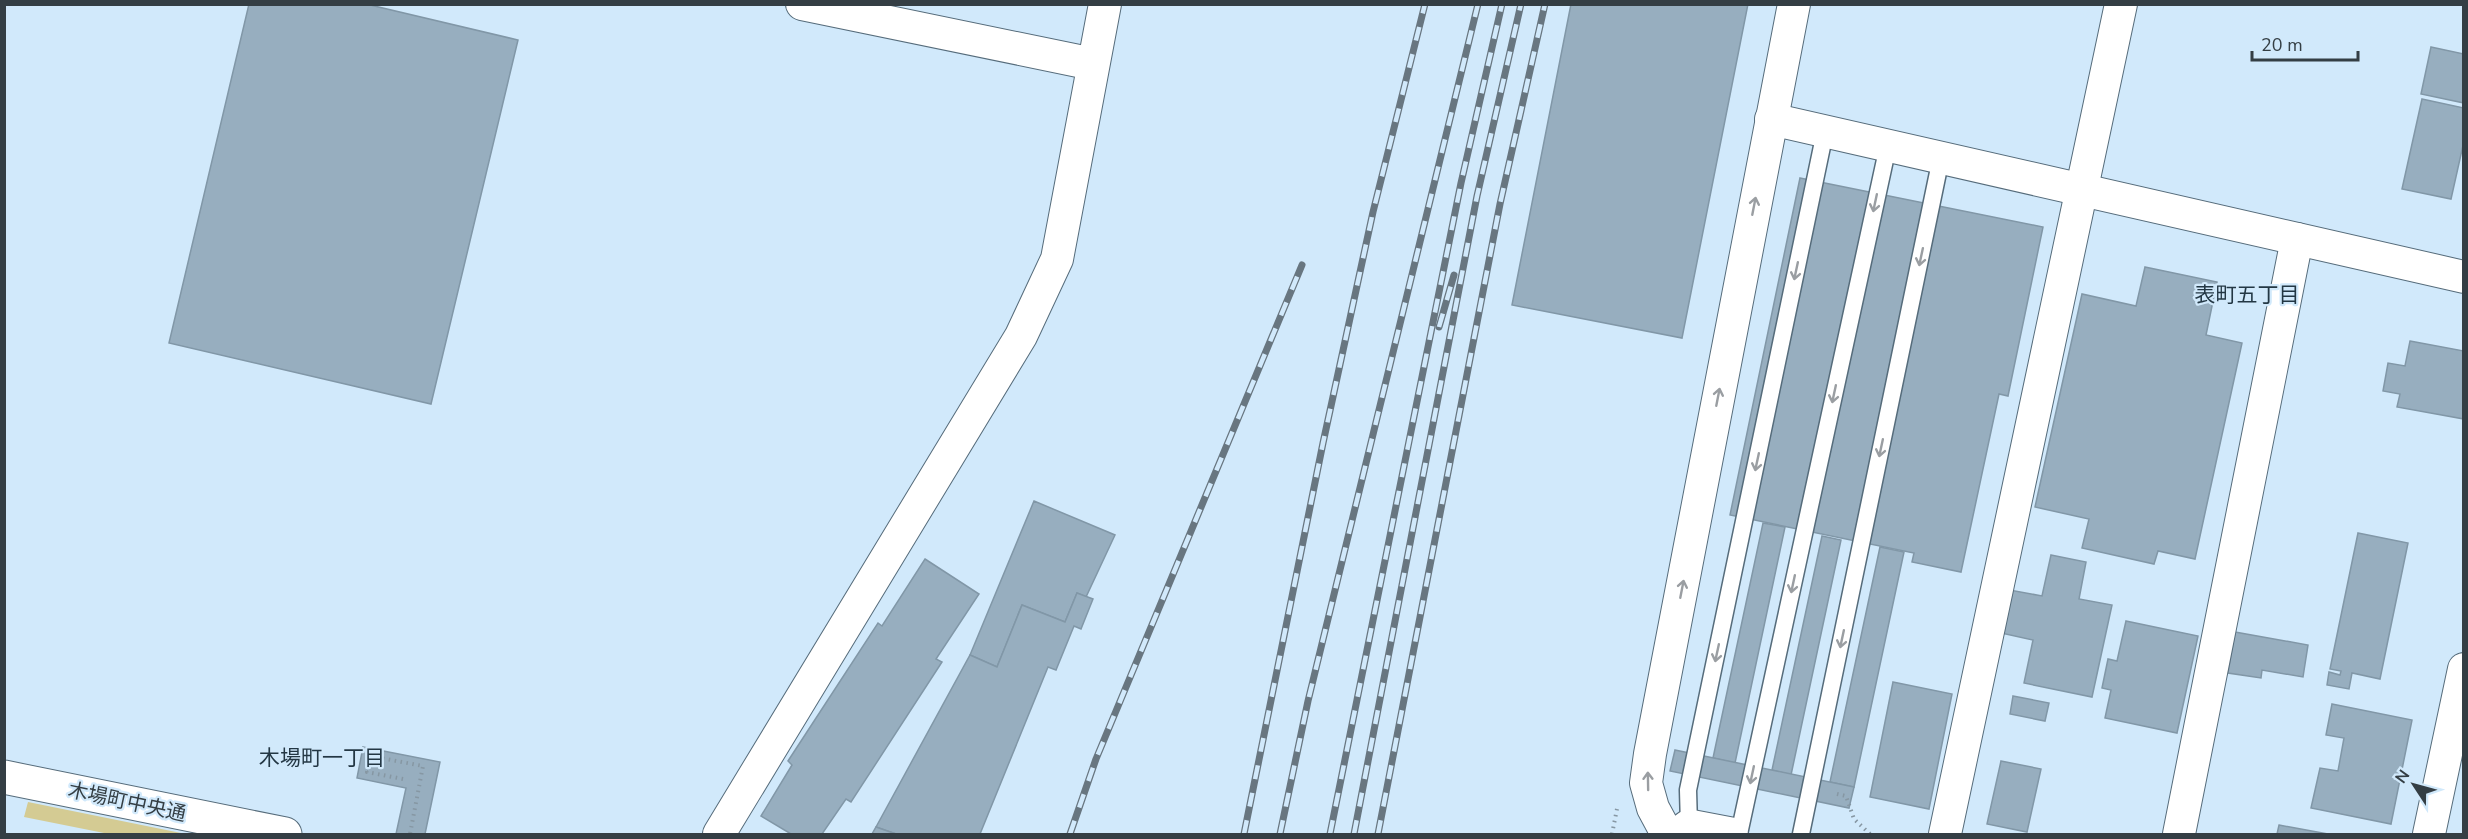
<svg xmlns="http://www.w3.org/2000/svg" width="2468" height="839" font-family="'Nunito Sans','Noto Sans JP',sans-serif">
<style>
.grass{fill:#d4cb93}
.building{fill:#97aebf;stroke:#8197a7;stroke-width:1.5}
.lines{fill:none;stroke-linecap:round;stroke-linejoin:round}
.lane-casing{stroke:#566c7b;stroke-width:19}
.street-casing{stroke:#566c7b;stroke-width:34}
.secondary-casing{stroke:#566c7b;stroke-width:35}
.primary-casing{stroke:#566c7b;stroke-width:35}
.path{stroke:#8697a3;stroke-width:4;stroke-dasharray:1.5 4.5;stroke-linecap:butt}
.lane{stroke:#fff;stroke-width:16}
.street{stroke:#fff;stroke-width:32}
.secondary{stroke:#fff;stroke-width:33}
.primary{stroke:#fff;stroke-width:33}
.rail-casing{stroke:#687680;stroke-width:7}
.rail{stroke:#d1e9fb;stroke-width:4.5;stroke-dasharray:14;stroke-linecap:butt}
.oneway{stroke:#9a9ea2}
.labels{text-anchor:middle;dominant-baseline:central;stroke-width:4.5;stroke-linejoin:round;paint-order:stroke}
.street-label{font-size:20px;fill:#343e44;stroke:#d1e9fb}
.neighbourhood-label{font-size:21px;fill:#233744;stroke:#d1e9fb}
</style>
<rect width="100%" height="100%" fill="#d1e9fb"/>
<!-- grass -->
<polygon class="grass" points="28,802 186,834 109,834 24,817"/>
<!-- building -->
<g class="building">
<polygon points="249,4 366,4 518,40 431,404 169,343"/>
<polygon points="1571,4 1748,4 1682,338 1512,305"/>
<polygon points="2431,47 2464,54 2464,103 2421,94"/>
<polygon points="2422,99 2464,108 2464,141 2451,199 2402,189"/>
<polygon points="1800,178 2043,227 2008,396 1999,394 1961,572 1912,562 1914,553 1730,515"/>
<polygon points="2145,267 2217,282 2206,335 2242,343 2195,559 2158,551 2154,564 2082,548 2089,519 2035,507 2082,294 2136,306"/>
<polygon points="2410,341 2464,351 2464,419 2397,407 2400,394 2383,391 2388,363 2405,366"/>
<polygon points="1034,501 1115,535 1086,597 1077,593 1065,622 1022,605 997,667 970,655"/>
<polygon points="1763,523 1785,527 1735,763 1713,758"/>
<polygon points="2358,533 2408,543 2380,679 2352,673 2349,689 2327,685 2329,672 2340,675 2341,671 2330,669"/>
<polygon points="1822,536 1841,540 1791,775 1772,770"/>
<polygon points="1880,547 1904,552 1854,787 1830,782"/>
<polygon points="2051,555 2086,562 2079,599 2112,605 2092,697 2024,683 2033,640 2001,633 2010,590 2042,596"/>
<polygon points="925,559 979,594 936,659 942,662 851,802 846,799 822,834 791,834 761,816 792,765 788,761 878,623 882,626"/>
<polygon points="1077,593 1093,599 1081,629 1074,626 1056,670 1048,667 980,834 896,834 876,827 970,655 997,667 1022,605 1065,622"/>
<polygon points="2126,621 2198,636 2177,733 2105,718 2111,690 2102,688 2108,659 2117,661"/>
<polygon points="2235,632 2308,645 2303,677 2262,670 2261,678 2228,673"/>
<polygon points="1893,682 1952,694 1929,809 1870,797"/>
<polygon points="2013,696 2049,703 2045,721 2010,714"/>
<polygon points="2332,704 2412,720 2391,824 2311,808 2320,768 2338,771 2344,738 2326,735"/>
<polygon points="363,747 440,762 425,834 396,834 406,788 357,778"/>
<polygon points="1675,750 1854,787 1849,808 1670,771"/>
<polygon points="2001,761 2041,769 2027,832 1987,824"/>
<polygon points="2279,825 2328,834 2277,834"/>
<polygon points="876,827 896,834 872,834"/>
</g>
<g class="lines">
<defs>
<g id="lane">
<polyline points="1689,826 1688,790 1825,132"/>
<polyline points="1739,834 1888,146"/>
<polyline points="1801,834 1941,158"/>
</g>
<g id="street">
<polyline points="802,4 1093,64"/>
<polyline points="1771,119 2464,277"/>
<polyline points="719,834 1021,336 1057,259 1105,4"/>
<polyline points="1667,834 1653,808 1646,783 1650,754 1794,4"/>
<polyline points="1945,834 2121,4"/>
<polyline points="2179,834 2297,239"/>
<polyline points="2429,834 2464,669"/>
</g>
<polyline id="secondary" points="4,777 285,834"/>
<polyline id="primary" points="1678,834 1689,826 1731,834"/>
</defs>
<!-- lane casing -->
<use href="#lane" class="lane-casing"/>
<!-- street casing -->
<use href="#street" class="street-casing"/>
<!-- secondary casing -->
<use href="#secondary" class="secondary-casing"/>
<!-- primary casing -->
<use href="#primary" class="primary-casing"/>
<!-- path -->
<g class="path">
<polyline points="403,779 367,772 370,756 423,766 410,834"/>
<polyline points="1837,794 1846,796 1854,819 1870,834"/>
<polyline points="1612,834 1617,809"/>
</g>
<!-- lane -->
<use href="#lane" class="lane"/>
<!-- street -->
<use href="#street" class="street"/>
<!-- secondary -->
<use href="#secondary" class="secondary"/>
<!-- primary -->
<use href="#primary" class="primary"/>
<defs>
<g id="rail">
<polyline points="1439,327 1454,275"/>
<polyline points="1070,834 1096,759 1302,265"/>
<polyline points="1244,834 1323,443 1373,212 1425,4"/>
<polyline points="1280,834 1308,701 1478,4"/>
<polyline points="1330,834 1461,183 1502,4"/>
<polyline points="1354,834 1477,196 1521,4"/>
<polyline points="1378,834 1500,204 1545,4"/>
</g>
</defs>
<!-- rail casing -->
<use href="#rail" class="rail-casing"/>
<!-- rail -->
<use href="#rail" class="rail"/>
</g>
<!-- one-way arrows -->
<defs><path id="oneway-shaft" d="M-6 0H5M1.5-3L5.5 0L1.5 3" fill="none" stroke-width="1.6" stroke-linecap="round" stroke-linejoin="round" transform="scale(1.5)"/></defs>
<g class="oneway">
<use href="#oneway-shaft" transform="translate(1875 203) rotate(102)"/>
<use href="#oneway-shaft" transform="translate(1754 206) rotate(-79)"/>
<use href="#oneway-shaft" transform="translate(1921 257) rotate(102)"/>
<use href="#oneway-shaft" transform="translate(1796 271) rotate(102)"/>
<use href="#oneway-shaft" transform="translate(1834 394) rotate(102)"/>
<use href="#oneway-shaft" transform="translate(1718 397) rotate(-79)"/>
<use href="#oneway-shaft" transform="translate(1881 448) rotate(102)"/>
<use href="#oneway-shaft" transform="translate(1757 462) rotate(102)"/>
<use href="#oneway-shaft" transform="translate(1793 584) rotate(102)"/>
<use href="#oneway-shaft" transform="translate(1682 589) rotate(-79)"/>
<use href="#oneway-shaft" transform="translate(1842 639) rotate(102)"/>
<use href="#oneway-shaft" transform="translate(1717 653) rotate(102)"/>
<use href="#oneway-shaft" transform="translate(1752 775) rotate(102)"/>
<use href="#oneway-shaft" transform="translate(1648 781) rotate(-91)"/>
</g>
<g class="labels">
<!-- street labels -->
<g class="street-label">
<text transform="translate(127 802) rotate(12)">木場町中央通</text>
</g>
<!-- neighbourhood labels -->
<g class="neighbourhood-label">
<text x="2247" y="295">表町五丁目</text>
<text x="322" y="758">木場町一丁目</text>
</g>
</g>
<!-- border -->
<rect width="2468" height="839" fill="none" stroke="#343e44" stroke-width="12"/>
<!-- north arrow -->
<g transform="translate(2414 785) rotate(306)" stroke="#d1e9fb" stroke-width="4.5" paint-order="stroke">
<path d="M0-4.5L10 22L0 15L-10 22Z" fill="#343e44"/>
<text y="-9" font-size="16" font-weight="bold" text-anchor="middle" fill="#343e44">N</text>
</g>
<!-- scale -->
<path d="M2252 51v9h106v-9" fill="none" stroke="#343e44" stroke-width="3"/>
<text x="2261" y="51" font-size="18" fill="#343e44" stroke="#d1e9fb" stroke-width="4.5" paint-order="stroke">20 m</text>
</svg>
